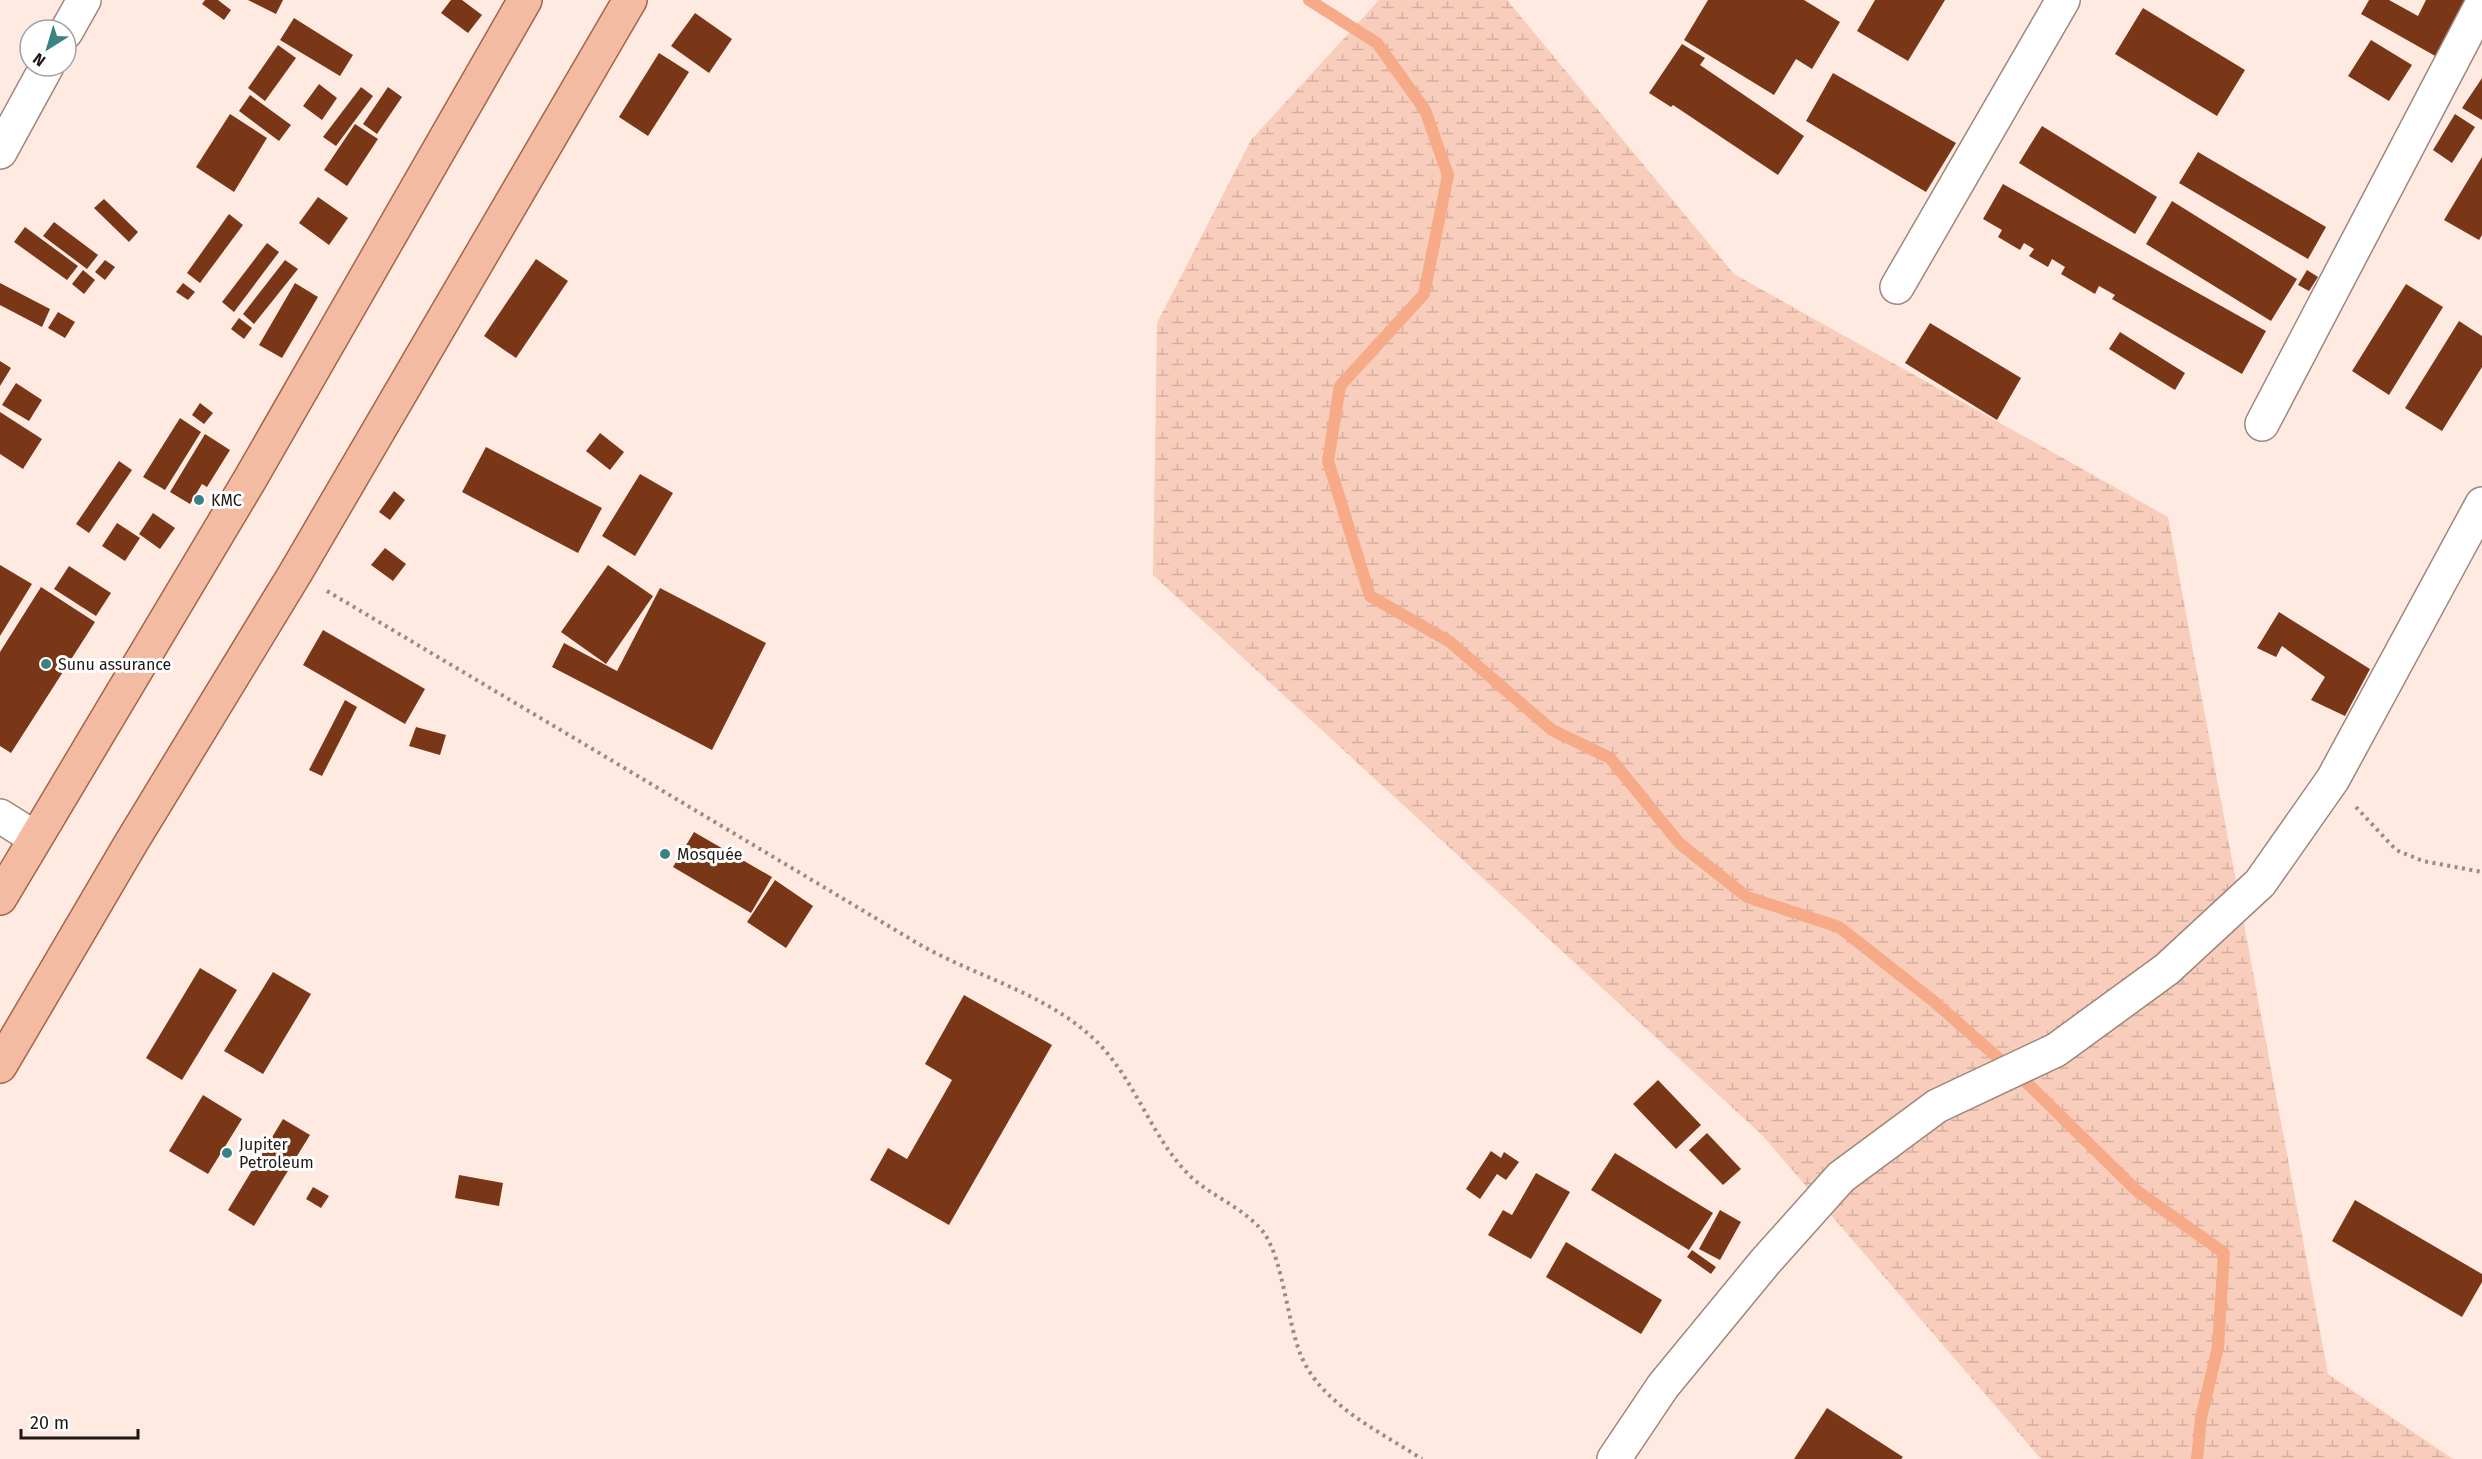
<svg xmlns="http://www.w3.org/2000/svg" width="2482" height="1459" font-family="'Fira Sans',sans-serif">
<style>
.wetland{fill:url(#wetland-marsh)}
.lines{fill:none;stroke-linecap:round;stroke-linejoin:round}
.stream{stroke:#f7aa88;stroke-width:12}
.building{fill:#7a3717}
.street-casing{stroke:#9e867c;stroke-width:36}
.primary-casing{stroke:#a46448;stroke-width:36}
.path{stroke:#9a8b84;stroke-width:4;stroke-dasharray:3 4.5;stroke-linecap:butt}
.street{stroke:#fff;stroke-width:33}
.primary{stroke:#f4bba3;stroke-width:33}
.poi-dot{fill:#3b8383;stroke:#fff;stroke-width:2}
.labels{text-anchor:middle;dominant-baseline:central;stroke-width:6;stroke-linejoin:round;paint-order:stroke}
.poi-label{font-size:16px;fill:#1f1713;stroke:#fff;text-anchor:start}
</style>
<defs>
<pattern id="wetland-marsh" width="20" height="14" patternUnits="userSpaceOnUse" patternTransform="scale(1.5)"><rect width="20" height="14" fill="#f8cdbb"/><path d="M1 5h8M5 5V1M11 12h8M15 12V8" fill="none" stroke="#d4afa0"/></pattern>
</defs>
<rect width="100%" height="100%" fill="#ffeae1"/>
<!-- wetland -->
<polygon class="wetland" points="1379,0 1507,0 1734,274 2168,517 2328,1374 2453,1459 2041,1459 1762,1135 1153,575 1157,323 1251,140"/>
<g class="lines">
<!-- stream -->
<polyline class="stream" points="1309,0 1377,43 1425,110 1448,175 1424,294 1340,386 1328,461 1370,596 1450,642 1552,730 1610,758 1680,844 1747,897 1839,927 1932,1000 2027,1083 2137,1191 2224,1253 2218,1347 2201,1418 2197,1459"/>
</g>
<!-- building -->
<g class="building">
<polygon points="205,0 218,0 231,10 224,20 202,4"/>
<polygon points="248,0 283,0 276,14"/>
<polygon points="451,0 462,0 482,15 468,33 441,13"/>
<polygon points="1708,0 1804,0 1840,22 1812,69 1796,59 1774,95 1684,40"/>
<polygon points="1875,0 1945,0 1908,61 1857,31"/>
<polygon points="2369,0 2389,0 2418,16 2426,0 2469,0 2437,57 2361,14"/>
<polygon points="2143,8 2245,70 2217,116 2115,54"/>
<polygon points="695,13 732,39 709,73 671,46"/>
<polygon points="294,18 353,55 340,76 280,40"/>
<polygon points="2371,40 2412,65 2389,101 2348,76"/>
<polygon points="1682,44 1705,58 1700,65 1804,136 1778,175 1673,105 1671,107 1649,93"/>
<polygon points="278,45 296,58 265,101 248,88"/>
<polygon points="659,53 689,72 648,136 619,117"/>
<polygon points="1833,73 1956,143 1926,192 1806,121"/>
<polygon points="2482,78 2482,120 2462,108"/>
<polygon points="319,84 337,98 322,120 303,106"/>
<polygon points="361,87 373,96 336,146 323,137"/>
<polygon points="388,87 402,97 377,134 363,124"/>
<polygon points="250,95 291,125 279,141 239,111"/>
<polygon points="230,114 267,138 234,192 196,167"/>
<polygon points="2455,114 2475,127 2452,163 2433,150"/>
<polygon points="355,124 378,139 347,186 324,170"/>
<polygon points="2042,126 2157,197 2135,234 2019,163"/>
<polygon points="2198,152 2326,227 2308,259 2179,183"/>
<polygon points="2482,157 2482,235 2479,240 2444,220"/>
<polygon points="2003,184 2266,331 2242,374 2112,299 2115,295 2099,286 2095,294 2061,274 2065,267 2052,259 2048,267 2029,256 2034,249 2024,243 2020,250 1998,237 2002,230 1983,219"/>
<polygon points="318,197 348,218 329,245 299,223"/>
<polygon points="104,199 138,232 129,242 94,208"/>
<polygon points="2172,201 2297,279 2271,321 2146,244"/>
<polygon points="229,214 243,225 200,283 187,273"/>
<polygon points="54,222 98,255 87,269 43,236"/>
<polygon points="25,227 78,266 67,280 14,242"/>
<polygon points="267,243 279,252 234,312 222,302"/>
<polygon points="536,259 568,281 516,358 484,336"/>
<polygon points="105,260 115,267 105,280 95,272"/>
<polygon points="285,260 298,269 254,324 243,314"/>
<polygon points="83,270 95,280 84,294 72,284"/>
<polygon points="2307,270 2318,277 2309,291 2298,285"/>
<polygon points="0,283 50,309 42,327 0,305"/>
<polygon points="183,283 195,292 188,300 176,292"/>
<polygon points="295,283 318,297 282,358 259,345"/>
<polygon points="2406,284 2443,307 2389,395 2352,371"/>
<polygon points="58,312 75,322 65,338 48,328"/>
<polygon points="239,318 252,328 244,339 231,329"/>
<polygon points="2459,321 2482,336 2482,367 2442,431 2405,408"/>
<polygon points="1930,323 2021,378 1997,420 1905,363"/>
<polygon points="2120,332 2185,373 2175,390 2109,349"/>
<polygon points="0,361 11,368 0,386"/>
<polygon points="16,383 42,400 29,421 2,405"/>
<polygon points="200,403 213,413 204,424 192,415"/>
<polygon points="0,412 42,439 23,469 0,454"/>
<polygon points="180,418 201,432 165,490 143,477"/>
<polygon points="600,433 624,452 610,470 586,451"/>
<polygon points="205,434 230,450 207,487 202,484 190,504 170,492"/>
<polygon points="486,447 602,508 578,553 462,492"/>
<polygon points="119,461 132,470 89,533 76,524"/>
<polygon points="640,474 673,493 635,556 602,536"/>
<polygon points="394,491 405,500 390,520 379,512"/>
<polygon points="153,513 175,528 160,549 139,534"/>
<polygon points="117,523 140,538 125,561 102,546"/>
<polygon points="385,548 406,564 393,581 371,565"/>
<polygon points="0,565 32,584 0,636"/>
<polygon points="608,565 653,596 606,664 561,632"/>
<polygon points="69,566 111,593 96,616 54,589"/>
<polygon points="41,587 95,622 11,753 0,746 0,652"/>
<polygon points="660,588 766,643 712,750 552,667 564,643 617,671"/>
<polygon points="2279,612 2370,669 2345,716 2311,700 2325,677 2282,646 2276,657 2257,648"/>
<polygon points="323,630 425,689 405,724 303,665"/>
<polygon points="345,700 357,707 322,776 309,770"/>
<polygon points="416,727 446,735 440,755 409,746"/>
<polygon points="694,832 772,877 751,913 673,867"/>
<polygon points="775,880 813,906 786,948 747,922"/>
<polygon points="200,968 237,990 182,1080 146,1058"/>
<polygon points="273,972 311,994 263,1074 224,1051"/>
<polygon points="964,995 1052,1045 949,1225 870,1180 888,1148 907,1159 952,1080 925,1064"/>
<polygon points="1658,1080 1701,1125 1676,1149 1633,1104"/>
<polygon points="203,1095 242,1119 208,1174 169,1151"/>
<polygon points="283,1119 310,1135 254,1226 228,1210"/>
<polygon points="1707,1133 1741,1169 1723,1185 1689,1150"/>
<polygon points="1491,1151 1501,1158 1504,1152 1519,1162 1506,1180 1497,1174 1480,1199 1466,1189"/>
<polygon points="1615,1153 1713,1213 1689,1250 1591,1190"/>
<polygon points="1536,1173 1570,1192 1531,1259 1488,1235 1503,1210 1512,1215"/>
<polygon points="459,1175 503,1183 499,1206 455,1198"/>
<polygon points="313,1187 329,1196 321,1208 306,1199"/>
<polygon points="2355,1200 2482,1274 2482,1282 2462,1317 2332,1241"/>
<polygon points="1720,1210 1741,1222 1720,1260 1699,1249"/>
<polygon points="1566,1242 1662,1300 1641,1334 1546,1277"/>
<polygon points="1692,1250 1716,1267 1711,1274 1687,1257"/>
<polygon points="1827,1408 1903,1457 1901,1459 1794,1459"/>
</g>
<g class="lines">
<defs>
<g id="street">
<polyline points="66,32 84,0"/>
<polyline points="0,152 47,66"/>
<polyline points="1897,287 2063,0"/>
<polyline points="2262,424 2482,4"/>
<polyline points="0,816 35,838"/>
<polyline points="1614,1459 1663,1386 1765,1262 1841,1177 1937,1106 2056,1050 2167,969 2260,883 2333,779 2482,504"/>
</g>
<g id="primary">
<polyline points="0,898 249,481 525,0"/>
<polyline points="0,1066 131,843 296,572 630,0"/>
</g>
</defs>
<!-- street casing -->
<use href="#street" class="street-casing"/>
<!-- primary casing -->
<use href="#primary" class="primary-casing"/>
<!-- path -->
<g class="path">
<path d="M327,591C522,707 717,823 912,940C971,976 1044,991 1095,1040C1135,1078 1150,1136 1190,1176C1212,1197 1245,1208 1264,1233C1284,1262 1287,1324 1302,1358C1324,1406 1379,1431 1422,1459"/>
<polyline points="2356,807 2396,850 2423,861 2482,872"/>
</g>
<!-- street -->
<use href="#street" class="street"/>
<!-- primary -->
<use href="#primary" class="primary"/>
</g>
<!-- markers -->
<g class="poi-dot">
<circle cx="199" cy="500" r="6"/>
<circle cx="46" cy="664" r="6"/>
<circle cx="665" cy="854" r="6"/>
<circle cx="227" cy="1153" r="6"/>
</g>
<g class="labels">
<!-- poi labels -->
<g class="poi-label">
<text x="211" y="500">KMC</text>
<text x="58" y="664">Sunu assurance</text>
<text x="677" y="854">Mosquée</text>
<text x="239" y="1144">Jupiter<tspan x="239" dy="18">Petroleum</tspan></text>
</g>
</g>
<!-- north arrow -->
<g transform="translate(48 48) rotate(217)"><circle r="28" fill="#ffffff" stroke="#a5a2a1" stroke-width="1.5"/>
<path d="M0-4.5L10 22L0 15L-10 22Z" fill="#3b8383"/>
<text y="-9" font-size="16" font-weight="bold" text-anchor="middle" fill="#1f1713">N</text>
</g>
<!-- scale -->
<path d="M21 1429v9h117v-9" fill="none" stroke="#1f1713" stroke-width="3"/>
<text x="30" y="1429" font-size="18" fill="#1f1713" stroke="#ffffff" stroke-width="4.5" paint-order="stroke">20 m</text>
</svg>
